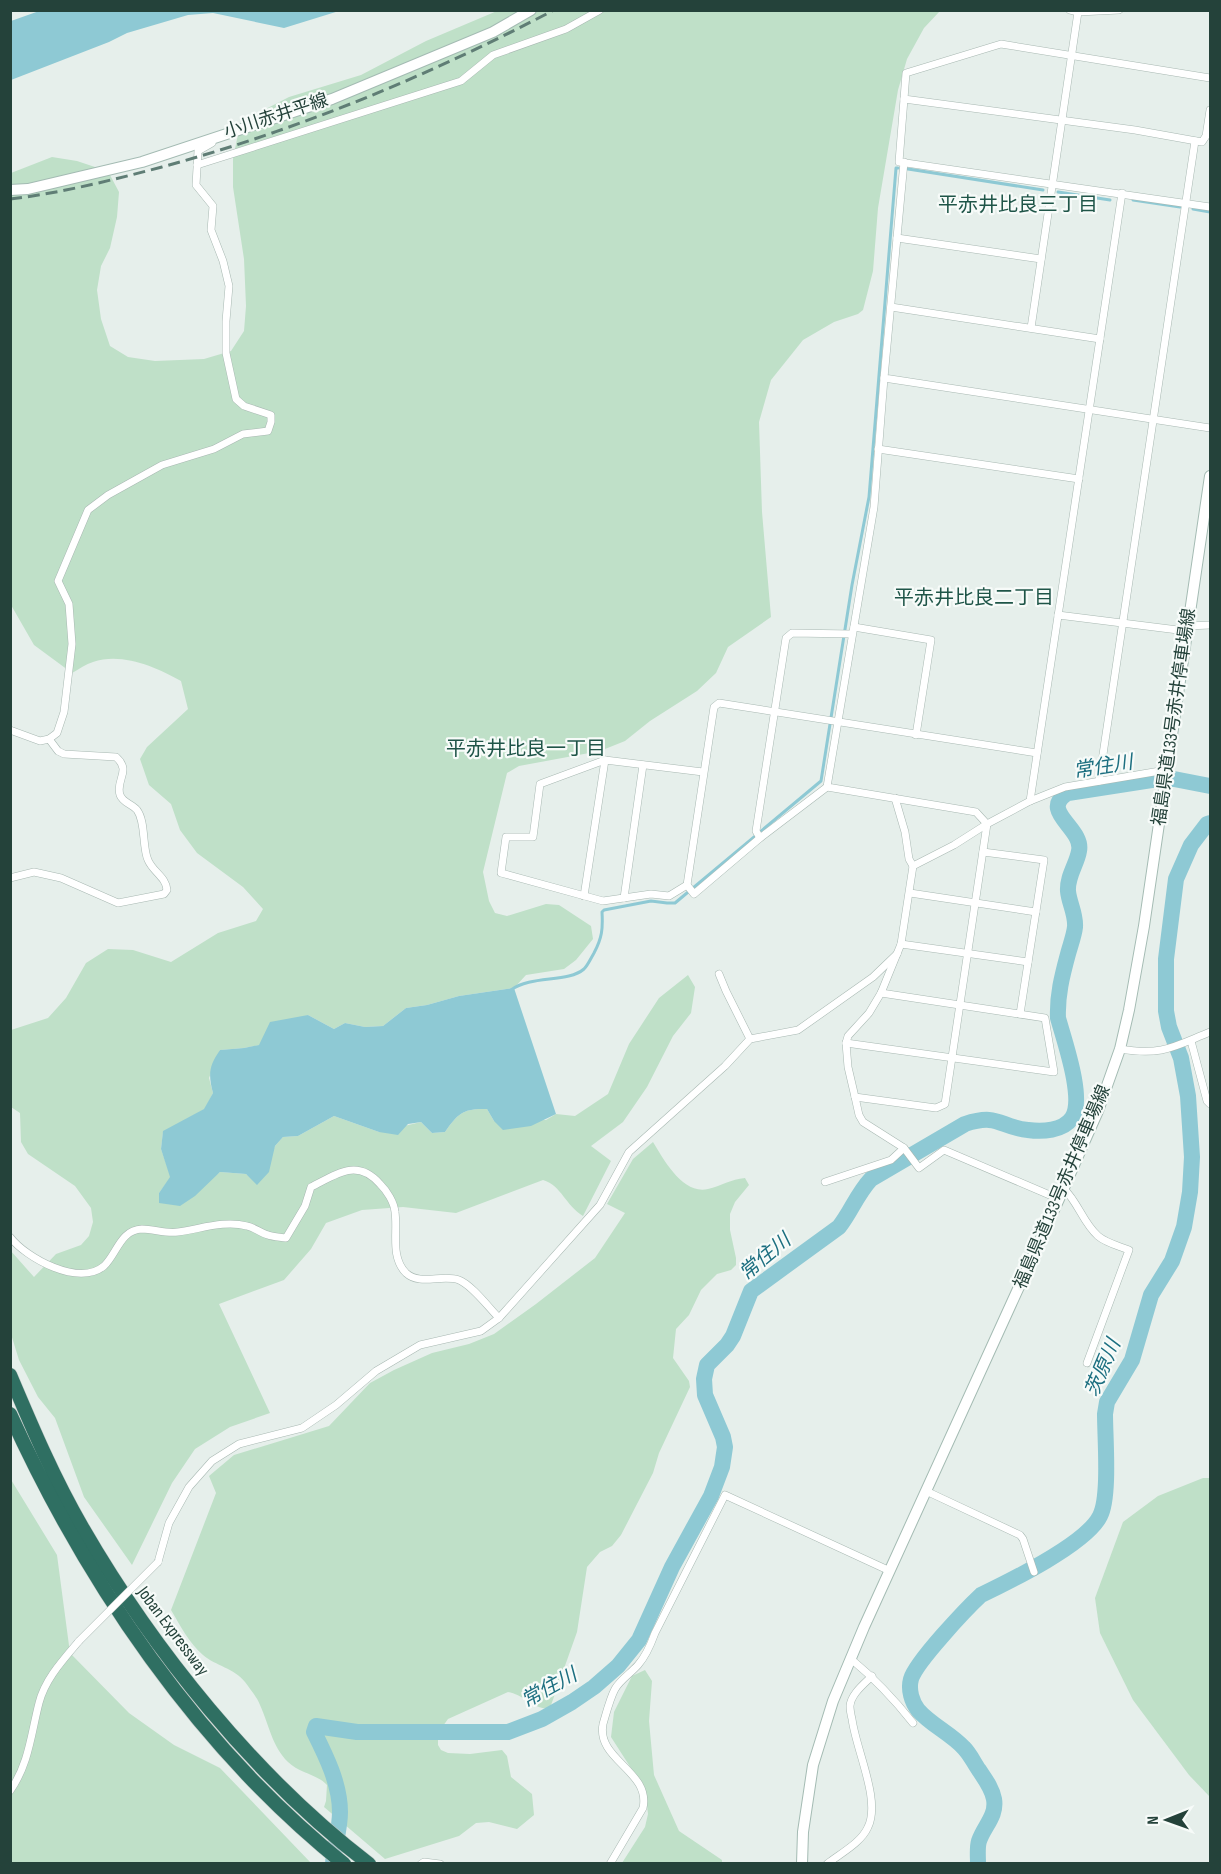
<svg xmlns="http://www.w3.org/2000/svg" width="1221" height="1874" font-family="'Sofia Sans Condensed','Noto Sans JP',sans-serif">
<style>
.green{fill:#bfe0c8}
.water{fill:#8ec9d4}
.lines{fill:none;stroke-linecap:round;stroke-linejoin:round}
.stream{stroke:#8ec9d4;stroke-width:3}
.river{stroke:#8ec9d4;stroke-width:16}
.street-casing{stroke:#a8b8b2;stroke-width:8}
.secondary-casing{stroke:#a4bbb3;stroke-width:12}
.highway-casing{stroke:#c2cac8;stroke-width:15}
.street{stroke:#fff;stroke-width:7}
.secondary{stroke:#fff;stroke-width:10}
.highway{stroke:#2f6f62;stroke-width:14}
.rail{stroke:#5f7d75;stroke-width:3;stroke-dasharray:12 6;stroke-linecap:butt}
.street-bridge-casing{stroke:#a8b8b2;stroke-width:8;stroke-linecap:butt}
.street-bridge{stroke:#fff;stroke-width:7}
.labels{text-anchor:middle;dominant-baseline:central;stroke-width:4.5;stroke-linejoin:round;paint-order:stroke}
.street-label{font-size:18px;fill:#24423a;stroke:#f7fbf9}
.neighbourhood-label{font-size:20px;fill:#1f5548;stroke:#f7fbf9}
.water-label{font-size:20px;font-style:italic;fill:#1c6f80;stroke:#f7fbf9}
</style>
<rect width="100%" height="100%" fill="#e6efeb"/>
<!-- green -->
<g class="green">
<path d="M497,11H940L924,28L907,59L898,90L878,208L873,271L863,310L858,314L834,322L803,340L771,380L759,422L762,512L771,617L728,647L716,673L697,691L650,721L625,741L600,751L519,766L507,773L483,872L489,901L495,913L507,916L546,904L559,905L591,926L593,939L576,960L564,969L526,975L514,988L459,996L427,1005L406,1008L383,1026L365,1027L345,1023L334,1029L308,1015L260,1045L244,1048L220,1050L209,1078L213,1093L205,1109L163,1132L161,1149L171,1177L159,1193L210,1180L220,1172L246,1174L257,1184L275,1146L283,1137L298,1136L334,1116L379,1132L421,1122L432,1133L445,1132C458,1113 464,1108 487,1109L494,1121L546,1120L556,1114L575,1116L608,1094L629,1044L659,998L688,975L695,987L691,1013L673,1036L647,1087L623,1122L591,1146L611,1161L583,1216C565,1205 562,1186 543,1180L456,1213L403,1207L362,1210L326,1223L311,1249L284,1280L219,1304L270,1413L230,1427L195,1449L172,1483L132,1565L84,1497L55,1418L38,1397L19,1360L11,1334L10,1250L34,1277L56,1254L81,1245L89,1236L93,1222L91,1208L75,1186L28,1154L21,1142L20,1113L11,1107V1030L48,1018L66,998L86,963L108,949L133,950L171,962L218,933L256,921L263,909L243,887L197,853L180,830L171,804L149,785L140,759L147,747L188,709L181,681C156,667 122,652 93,662C86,664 79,669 72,673L34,645L11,605V173L52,157L77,161L98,168L110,175L119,192L117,217L110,248L101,266L97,290L101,319L110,346L128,357L155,361L204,359L231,351L244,331L246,306L244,259L233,187V159L238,134L258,113L289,97L361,75L426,41Z"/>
<path d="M653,1142C664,1160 683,1195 708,1189C721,1186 731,1179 745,1178L749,1185L735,1202L730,1214V1230L736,1258V1265L731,1270L717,1274L701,1290L689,1315L676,1329L673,1358L689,1381L690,1387L659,1453L653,1473L621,1535L612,1546L600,1552L587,1567L577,1632L550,1708C535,1711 523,1694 508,1692L448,1719L438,1733V1745L441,1750L448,1753L470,1754L502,1750L507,1756L511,1777L532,1794L534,1815L517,1829L489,1822L476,1823L459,1836L385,1859L324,1807L326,1801L327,1785C317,1774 299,1773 288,1762C272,1746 269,1725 260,1705C257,1697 250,1689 245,1682C234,1668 216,1666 203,1655C189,1643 180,1625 171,1610L216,1493L209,1476L234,1455L329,1426L370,1383L394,1370L432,1353L469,1344L494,1334L536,1304L595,1258L625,1213L607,1204L633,1159Z"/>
<polygon points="10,1478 57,1555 70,1653 129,1713 174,1745 220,1768 311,1863 11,1863"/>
<polygon points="1203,1478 1210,1478 1210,1797 1189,1775 1133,1700 1100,1633 1095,1598 1123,1522 1158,1496"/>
<polygon points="645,1670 652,1681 649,1721 654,1775 679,1831 722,1860 722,1863 622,1863 645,1827 648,1814 645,1790 611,1737 614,1712 632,1676"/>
</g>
<!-- water -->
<g class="water">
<polygon points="42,10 339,10 339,11 284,28 213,13 188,15 127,33 109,42 11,80 11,21"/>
<path d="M514,988L556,1114L531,1126L503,1130L494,1121L487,1109C464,1108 458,1113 445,1132L432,1133L421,1122L408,1124L398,1135L379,1132L334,1116L298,1136L283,1137L275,1146L269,1172L257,1185L246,1174L220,1172L195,1196L180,1206L159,1203V1193L170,1177L161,1149L163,1131L204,1109L213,1093C208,1074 209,1066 220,1050L244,1048L259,1045L270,1022L308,1015L334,1029L345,1023L365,1027L383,1026L406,1008L427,1005L459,996Z"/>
</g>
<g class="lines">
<!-- stream -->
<g class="stream">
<polyline points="908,169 1043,190"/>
<polyline points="1058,192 1110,200"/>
<polyline points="1133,200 1180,207"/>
<polyline points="1193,209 1210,212"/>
<path d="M511,990C531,975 568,983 584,969C588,965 591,958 594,953C602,938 603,929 602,912L604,910L651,901L667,903H675L821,781L852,585L869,497L896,168H898"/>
</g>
<!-- river -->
<g class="river">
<path d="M333,1864C334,1847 340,1829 340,1812C340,1784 326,1756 314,1732L316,1726L357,1732H508L542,1719L572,1702L594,1687L618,1666L639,1640L672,1567L711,1496L722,1467L725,1447L723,1437L705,1395L704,1379L707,1365L727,1345L733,1336L751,1291L839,1227C851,1212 857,1194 871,1179L965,1124C999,1113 999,1127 1028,1130C1042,1132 1063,1131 1072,1118C1085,1099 1064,1040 1058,1018C1057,996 1062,976 1068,954C1070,946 1074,936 1075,927C1076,914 1069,903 1068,891C1067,876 1077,864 1079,851C1084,828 1038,811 1068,793L1158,779H1174L1210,786"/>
<path d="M978,1864C978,1856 977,1847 979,1841C984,1826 997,1816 994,1799C992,1788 985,1779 979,1770C974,1763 970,1754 964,1748C950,1733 931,1725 918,1710C912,1702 908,1690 911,1679C916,1662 966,1609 981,1595C1010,1581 1086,1544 1100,1516C1110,1497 1105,1438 1105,1414L1107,1402L1132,1360L1151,1295L1172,1261L1184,1227L1190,1192L1192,1157L1188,1096L1181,1058L1169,1027L1166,1011V959L1176,879L1191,845L1207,824L1210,823"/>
</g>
<defs>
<g id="street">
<polyline points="1070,10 1078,12 1119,10"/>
<polyline points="1210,78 1001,44 906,73 904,99 1135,130 1202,142 1206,136 1210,110"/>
<polyline points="904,99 899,162 1210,207"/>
<polyline points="904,162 884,378 1210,428"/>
<polyline points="197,165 461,81 493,55 566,29 600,10"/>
<polyline points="897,238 1041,259"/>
<polyline points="891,307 1100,339"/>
<polyline points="1031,328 1078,12"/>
<polyline points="884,378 874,507 827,787 976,812 987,824 1030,801 1065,787 1166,770"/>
<polyline points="878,449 1079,479"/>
<polyline points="1058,615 1186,631"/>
<polyline points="1187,626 1210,625"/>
<polyline points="854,627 931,640 916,735"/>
<polyline points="10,730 40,741 49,739 57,733 64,712 72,644 69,604 58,581 88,510 108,495 162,465 214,449 243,434 268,431 271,422 271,415 244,406 236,399 226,353 226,321 229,286 223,261 211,230 213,206 196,185 198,151 212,143"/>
<polyline points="605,760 540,784 533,837 506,837 501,873 603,901 651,894 669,896 687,885 714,707 719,703 1037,753"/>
<polyline points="1099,781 1195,141"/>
<polyline points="895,798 905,832 909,859 913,866 954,845 987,824"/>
<polyline points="1030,801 1122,193"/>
<polyline points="760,838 756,831 786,638 792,633 852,634"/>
<polyline points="983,852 1044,860 1020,1014"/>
<polyline points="913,866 901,944 881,993 869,1013 848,1036 846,1043 848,1067 855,1097 936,1108 945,1104 987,824"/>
<path d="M10,878L34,872L61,878L118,903L164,894L167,890C166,877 153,872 148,860C142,847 146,822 137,810C132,804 123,803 120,795C115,780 132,771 116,757L64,754L58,751L49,739"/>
<polyline points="687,885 694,894 760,838 827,787"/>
<polyline points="910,893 1036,912"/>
<polyline points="584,896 605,760 703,772"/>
<polyline points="624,898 643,765"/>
<polyline points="901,944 1028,962"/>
<polyline points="719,974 726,991 750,1039"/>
<polyline points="1191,1041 1207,1101 1210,1104"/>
<polyline points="846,1043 1054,1072 1045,1018 881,993"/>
<path d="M1120,1049C1162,1056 1173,1047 1210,1032"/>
<polyline points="855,1097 859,1115 863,1122 904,1148 919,1168 944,1150 1059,1199"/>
<polyline points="825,1182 891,1160 904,1148"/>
<path d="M1064,1189C1078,1202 1083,1223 1098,1236C1106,1243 1119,1246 1129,1250L1087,1363"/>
<path d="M10,1237C26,1258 79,1287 104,1266C117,1254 120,1230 142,1229C154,1229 166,1234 178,1232C201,1229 224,1220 247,1226C254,1227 260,1233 268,1235C273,1237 280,1237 286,1238L305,1206L311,1187C337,1174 357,1158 380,1184C387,1191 394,1202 395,1212C398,1232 390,1257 406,1273C420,1286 442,1274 459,1280C472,1285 489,1308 499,1318"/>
<polyline points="926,1491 1020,1535 1023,1539 1034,1572"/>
<polyline points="158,1562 169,1523 189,1487 212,1461 239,1444 302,1428 336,1405 376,1371 420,1345 481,1331 499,1318 600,1205 629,1152 725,1066 750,1039 798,1030 873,977 897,954"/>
<path d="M851,1659C874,1678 894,1699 913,1723"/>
<path d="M10,1791C29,1764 31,1734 39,1703C45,1679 63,1660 79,1641"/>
<polyline points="421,1864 424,1862 440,1864"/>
<path d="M610,1864L643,1808C651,1771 596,1760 603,1724C606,1714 610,1698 615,1689C620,1680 631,1673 638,1665C646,1656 651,1644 655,1633L725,1495L890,1571"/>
<path d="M827,1864C841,1853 861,1843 868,1827C881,1800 856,1750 852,1719C851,1715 850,1710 850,1706C851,1694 864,1684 872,1676"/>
</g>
<g id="secondary">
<polyline points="10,190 28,189 142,162 332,99 493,32 531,10"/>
<polyline points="802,1864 803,1832 813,1765 833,1701 864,1627 1059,1199 1098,1111 1120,1049 1129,1010 1144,926 1210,476"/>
</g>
<g id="highway">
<path d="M10,1375C32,1427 54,1479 82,1527C153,1650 255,1777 369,1864"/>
<path d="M10,1414C87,1583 198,1747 344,1864"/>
</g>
</defs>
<!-- street casing -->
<use href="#street" class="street-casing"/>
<!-- secondary casing -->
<use href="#secondary" class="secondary-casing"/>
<!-- highway casing -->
<use href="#highway" class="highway-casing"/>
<!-- street -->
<use href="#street" class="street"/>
<!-- secondary -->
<use href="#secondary" class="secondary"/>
<!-- highway -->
<use href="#highway" class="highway"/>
<!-- rail -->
<path class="rail" d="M10,199C62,193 112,180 162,167C298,130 428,76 554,10"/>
<defs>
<polyline id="street-bridge" points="79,1641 158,1562"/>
</defs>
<!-- street-bridge casing -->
<use href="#street-bridge" class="street-bridge-casing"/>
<!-- street-bridge -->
<use href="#street-bridge" class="street-bridge"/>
</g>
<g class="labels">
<!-- street labels -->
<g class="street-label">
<text transform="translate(276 116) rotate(-18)">小川赤井平線</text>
<text transform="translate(1174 717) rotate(-82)">福島県道133号赤井停車場線</text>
<text transform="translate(1062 1187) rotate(-67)">福島県道133号赤井停車場線</text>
<text transform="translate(173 1631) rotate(53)">Joban Expressway</text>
</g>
<!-- neighbourhood labels -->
<g class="neighbourhood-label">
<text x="1018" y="205">平赤井比良三丁目</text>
<text x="974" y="598">平赤井比良二丁目</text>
<text x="526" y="749">平赤井比良一丁目</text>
</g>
<!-- water labels -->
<g class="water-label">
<text transform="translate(1103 767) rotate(-9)">常住川</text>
<text transform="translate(765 1257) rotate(-40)">常住川</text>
<text transform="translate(1103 1368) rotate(-67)">茨原川</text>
<text transform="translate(549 1688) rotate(-29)">常住川</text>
</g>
</g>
<!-- border -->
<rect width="1221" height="1874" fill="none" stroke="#24423a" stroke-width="24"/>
<!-- north arrow -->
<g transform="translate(1167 1820) rotate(269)" stroke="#f7fbf9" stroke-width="4.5" paint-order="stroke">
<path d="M0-4.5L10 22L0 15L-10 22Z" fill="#24423a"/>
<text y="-9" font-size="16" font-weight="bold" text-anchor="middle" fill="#24423a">N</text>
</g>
</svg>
